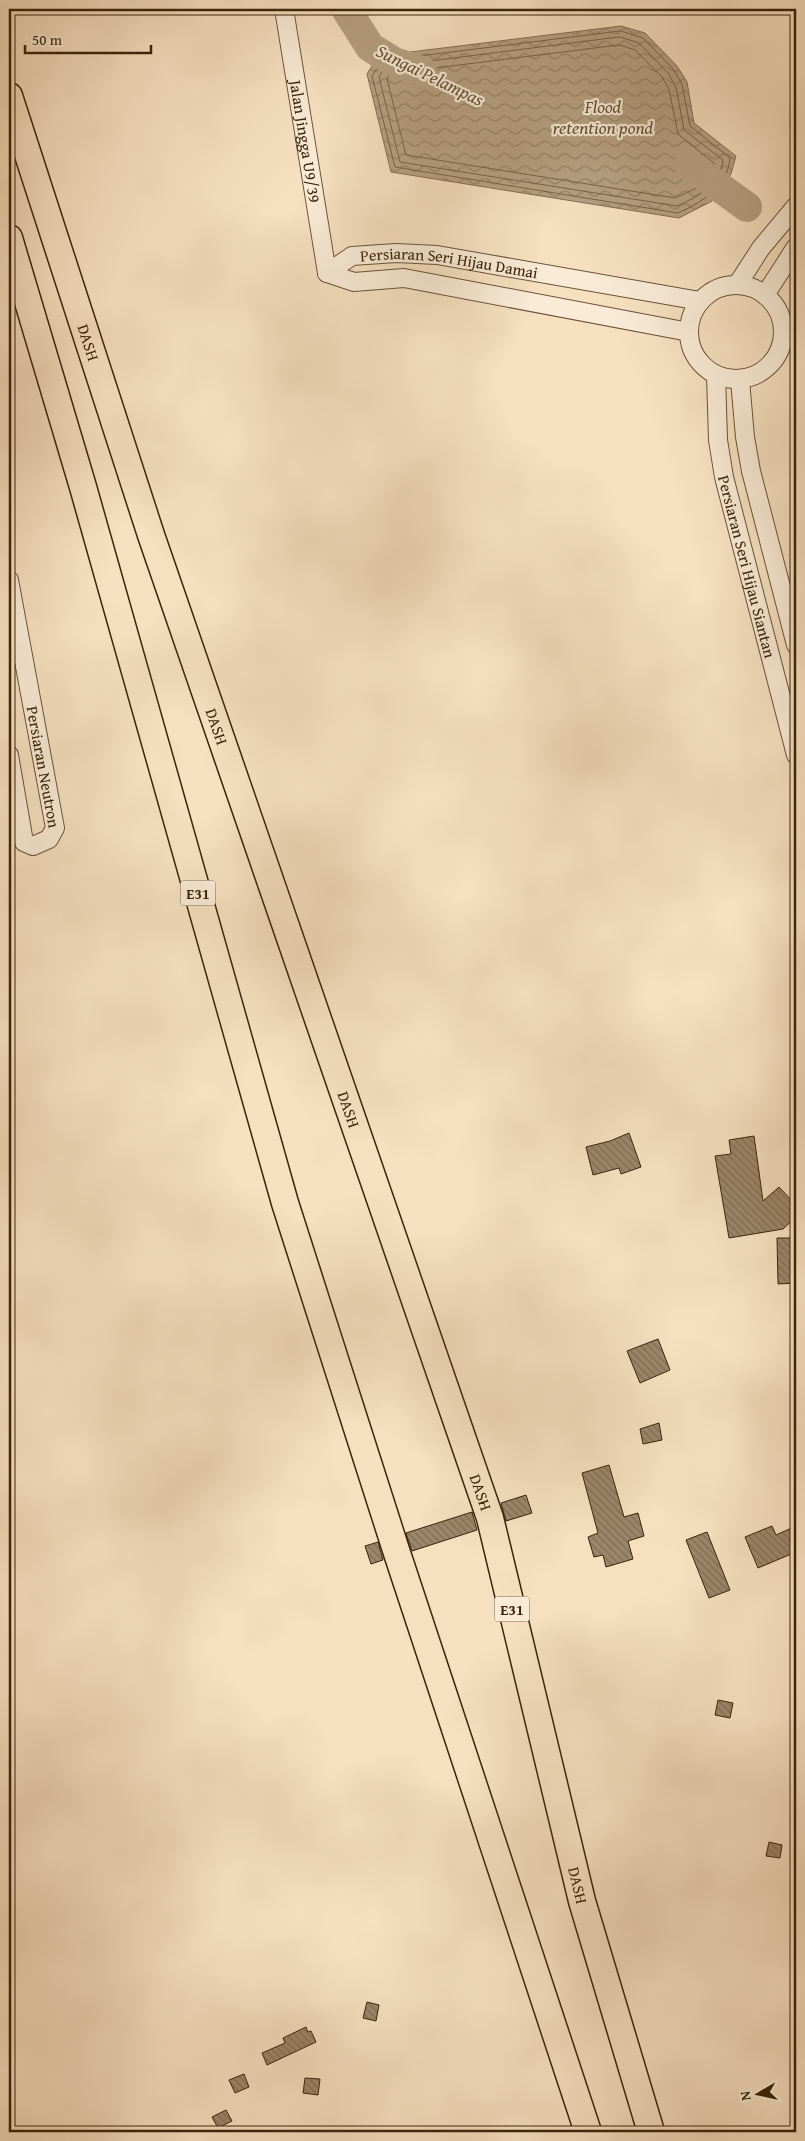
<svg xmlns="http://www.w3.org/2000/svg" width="805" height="2141" font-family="'Gentium Book Plus',serif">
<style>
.water{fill:url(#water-waves);stroke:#846e52}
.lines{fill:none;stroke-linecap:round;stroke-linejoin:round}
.shore{stroke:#786246;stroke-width:1}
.river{stroke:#b6a082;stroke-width:30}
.building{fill:url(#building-back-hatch);stroke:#3a240a}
.minor-casing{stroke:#695338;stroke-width:20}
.highway-casing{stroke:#3a240a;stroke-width:29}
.minor{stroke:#f9ebd6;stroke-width:18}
.highway{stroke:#f6e0c0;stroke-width:26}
.labels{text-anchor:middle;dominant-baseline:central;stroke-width:4.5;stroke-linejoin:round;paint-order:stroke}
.shield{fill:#f9ebd6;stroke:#736047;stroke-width:1}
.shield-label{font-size:15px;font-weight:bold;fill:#3a240a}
.street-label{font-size:16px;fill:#3a240a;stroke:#f9ebd6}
.water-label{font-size:18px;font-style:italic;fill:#654f34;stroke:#f9ebd6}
</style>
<defs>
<pattern id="water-waves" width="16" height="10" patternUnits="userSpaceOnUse" patternTransform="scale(1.25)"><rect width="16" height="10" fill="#b6a082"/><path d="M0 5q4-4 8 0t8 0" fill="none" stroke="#958269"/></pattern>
<pattern id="building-back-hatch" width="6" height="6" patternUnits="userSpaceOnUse" patternTransform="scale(1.25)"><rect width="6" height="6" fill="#9c8669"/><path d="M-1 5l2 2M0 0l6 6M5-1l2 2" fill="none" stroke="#806d55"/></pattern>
</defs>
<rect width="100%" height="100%" fill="#f6e0c0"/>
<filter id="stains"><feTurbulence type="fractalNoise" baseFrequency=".004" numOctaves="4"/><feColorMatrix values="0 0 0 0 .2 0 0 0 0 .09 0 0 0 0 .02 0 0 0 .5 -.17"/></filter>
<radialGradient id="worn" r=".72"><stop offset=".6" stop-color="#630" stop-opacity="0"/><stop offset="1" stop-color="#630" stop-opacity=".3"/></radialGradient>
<!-- water -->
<polygon class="water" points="621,26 645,33 677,66 687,82 694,123 736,156 731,174 712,201 679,218 391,172 367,74 378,56"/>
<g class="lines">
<!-- shore -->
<g class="shore">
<path d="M621,31L643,38L673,69L682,84L690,126L730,158C728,186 701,203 678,213L395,167L372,76L382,61Z"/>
<path d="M620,37L639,43L668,73L676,87L684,130L723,160C721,183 696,198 677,206L400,162L379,77L385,67Z"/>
<polygon points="620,45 635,50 662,77 669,89 678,134 714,163 714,166 699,187 675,198 406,155 387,79 390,74"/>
</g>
<!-- river -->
<g class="river">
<polyline points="346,9 370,47 394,62 422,71"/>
<polyline points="689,165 747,207"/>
</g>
</g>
<!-- building -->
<g class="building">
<polygon points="629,1133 641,1167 621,1174 619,1168 593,1175 586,1147 610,1141"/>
<polygon points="754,1136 763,1201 779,1187 796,1205 796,1217 783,1229 729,1238 715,1156 731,1154 729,1140"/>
<polygon points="777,1238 796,1238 796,1283 778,1284"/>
<polygon points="658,1339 670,1370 640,1383 627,1351"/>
<polygon points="659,1423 662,1440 643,1444 640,1429"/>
<polygon points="609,1465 624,1517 638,1513 644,1536 628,1541 633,1559 606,1567 603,1555 594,1557 588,1537 598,1533 582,1473"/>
<polygon points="526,1495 532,1513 506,1521 501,1503"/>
<polygon points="472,1512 477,1530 412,1551 406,1533"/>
<polygon points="772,1526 776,1535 796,1526 796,1552 758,1568 745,1537"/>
<polygon points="707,1532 730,1590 709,1598 686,1540"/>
<polygon points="378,1542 383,1560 371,1564 365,1546"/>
<polygon points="718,1700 733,1703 730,1718 715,1715"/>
<polygon points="769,1842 782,1845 780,1858 766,1856"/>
<polygon points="367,2002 379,2005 376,2021 363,2018"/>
<polygon points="306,2027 308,2032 311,2031 316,2042 267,2065 262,2053 285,2043 283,2038"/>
<polygon points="244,2074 249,2087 235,2093 229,2080"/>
<polygon points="305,2078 320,2079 318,2095 303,2093"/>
<polygon points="226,2110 232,2121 218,2128 212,2117"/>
</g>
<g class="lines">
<defs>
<g id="minor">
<path id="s1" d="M284,9L327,273"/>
<path id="s2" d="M327,273L352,256L396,253L437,255L700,301"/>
<polyline points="327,273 354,282 404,278 689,332"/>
<circle cx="736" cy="332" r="47"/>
<polyline points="737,285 761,248 796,206"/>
<polyline points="765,295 796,247"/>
<path id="s3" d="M716,375L718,440L724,477L796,755"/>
<polyline points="740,380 745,437 751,471 796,645"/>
<path id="s4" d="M9,580L55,828L49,839L33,846L24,842L9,755"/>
</g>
<g id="highway">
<path id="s5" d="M9,96L151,535L490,1518L582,1901L651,2132"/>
<polyline points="9,238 83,487 285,1203 395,1547 588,2132"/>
</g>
</defs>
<!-- minor casing -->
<use href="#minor" class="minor-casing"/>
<!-- highway casing -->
<use href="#highway" class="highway-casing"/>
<!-- minor -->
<use href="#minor" class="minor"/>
<!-- highway -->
<use href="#highway" class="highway"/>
</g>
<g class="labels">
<!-- shield labels -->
<g class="shield">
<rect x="180.5" y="880.5" width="35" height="25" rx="4"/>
<rect x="494.5" y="1596.5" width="35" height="25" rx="4"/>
</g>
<g class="shield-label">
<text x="198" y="893">E31</text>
<text x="512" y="1609">E31</text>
</g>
<!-- street labels -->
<g class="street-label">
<text stroke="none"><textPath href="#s1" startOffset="134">Jalan Jingga U9/39</textPath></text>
<text stroke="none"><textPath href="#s2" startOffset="128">Persiaran Seri Hijau Damai</textPath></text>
<text stroke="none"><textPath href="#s5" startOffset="259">DASH</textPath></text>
<text stroke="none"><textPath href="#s3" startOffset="195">Persiaran Seri Hijau Siantan</textPath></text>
<text stroke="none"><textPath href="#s5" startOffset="664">DASH</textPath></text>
<text stroke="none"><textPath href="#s4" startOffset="190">Persiaran Neutron</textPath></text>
<text stroke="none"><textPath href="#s5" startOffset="1069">DASH</textPath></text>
<text stroke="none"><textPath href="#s5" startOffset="1474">DASH</textPath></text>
<text stroke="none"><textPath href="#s5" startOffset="1879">DASH</textPath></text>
</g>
<!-- water labels -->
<g class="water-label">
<text transform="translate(430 75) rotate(26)">Sungai Pelampas</text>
<text x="603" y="106">Flood<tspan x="603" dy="21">retention pond</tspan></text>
</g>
</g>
<!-- margin -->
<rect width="805" height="2141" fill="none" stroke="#f6e0c0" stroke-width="30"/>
<rect x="10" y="10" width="785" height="2121" fill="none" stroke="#3a240a" stroke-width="2.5"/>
<rect x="15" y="15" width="775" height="2111" fill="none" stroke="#3a240a"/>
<!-- north arrow -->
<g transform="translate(758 2094) rotate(261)" stroke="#f9ebd6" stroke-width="4" paint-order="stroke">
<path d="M0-4L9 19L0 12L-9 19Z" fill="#3a240a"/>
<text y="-8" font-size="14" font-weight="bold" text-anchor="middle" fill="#3a240a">N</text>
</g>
<!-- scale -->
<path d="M25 45v8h126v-8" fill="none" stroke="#3a240a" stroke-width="2.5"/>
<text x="32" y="45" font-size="15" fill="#3a240a" stroke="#f9ebd6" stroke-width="4" paint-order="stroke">50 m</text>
<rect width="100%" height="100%" filter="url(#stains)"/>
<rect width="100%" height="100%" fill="url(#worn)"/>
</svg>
